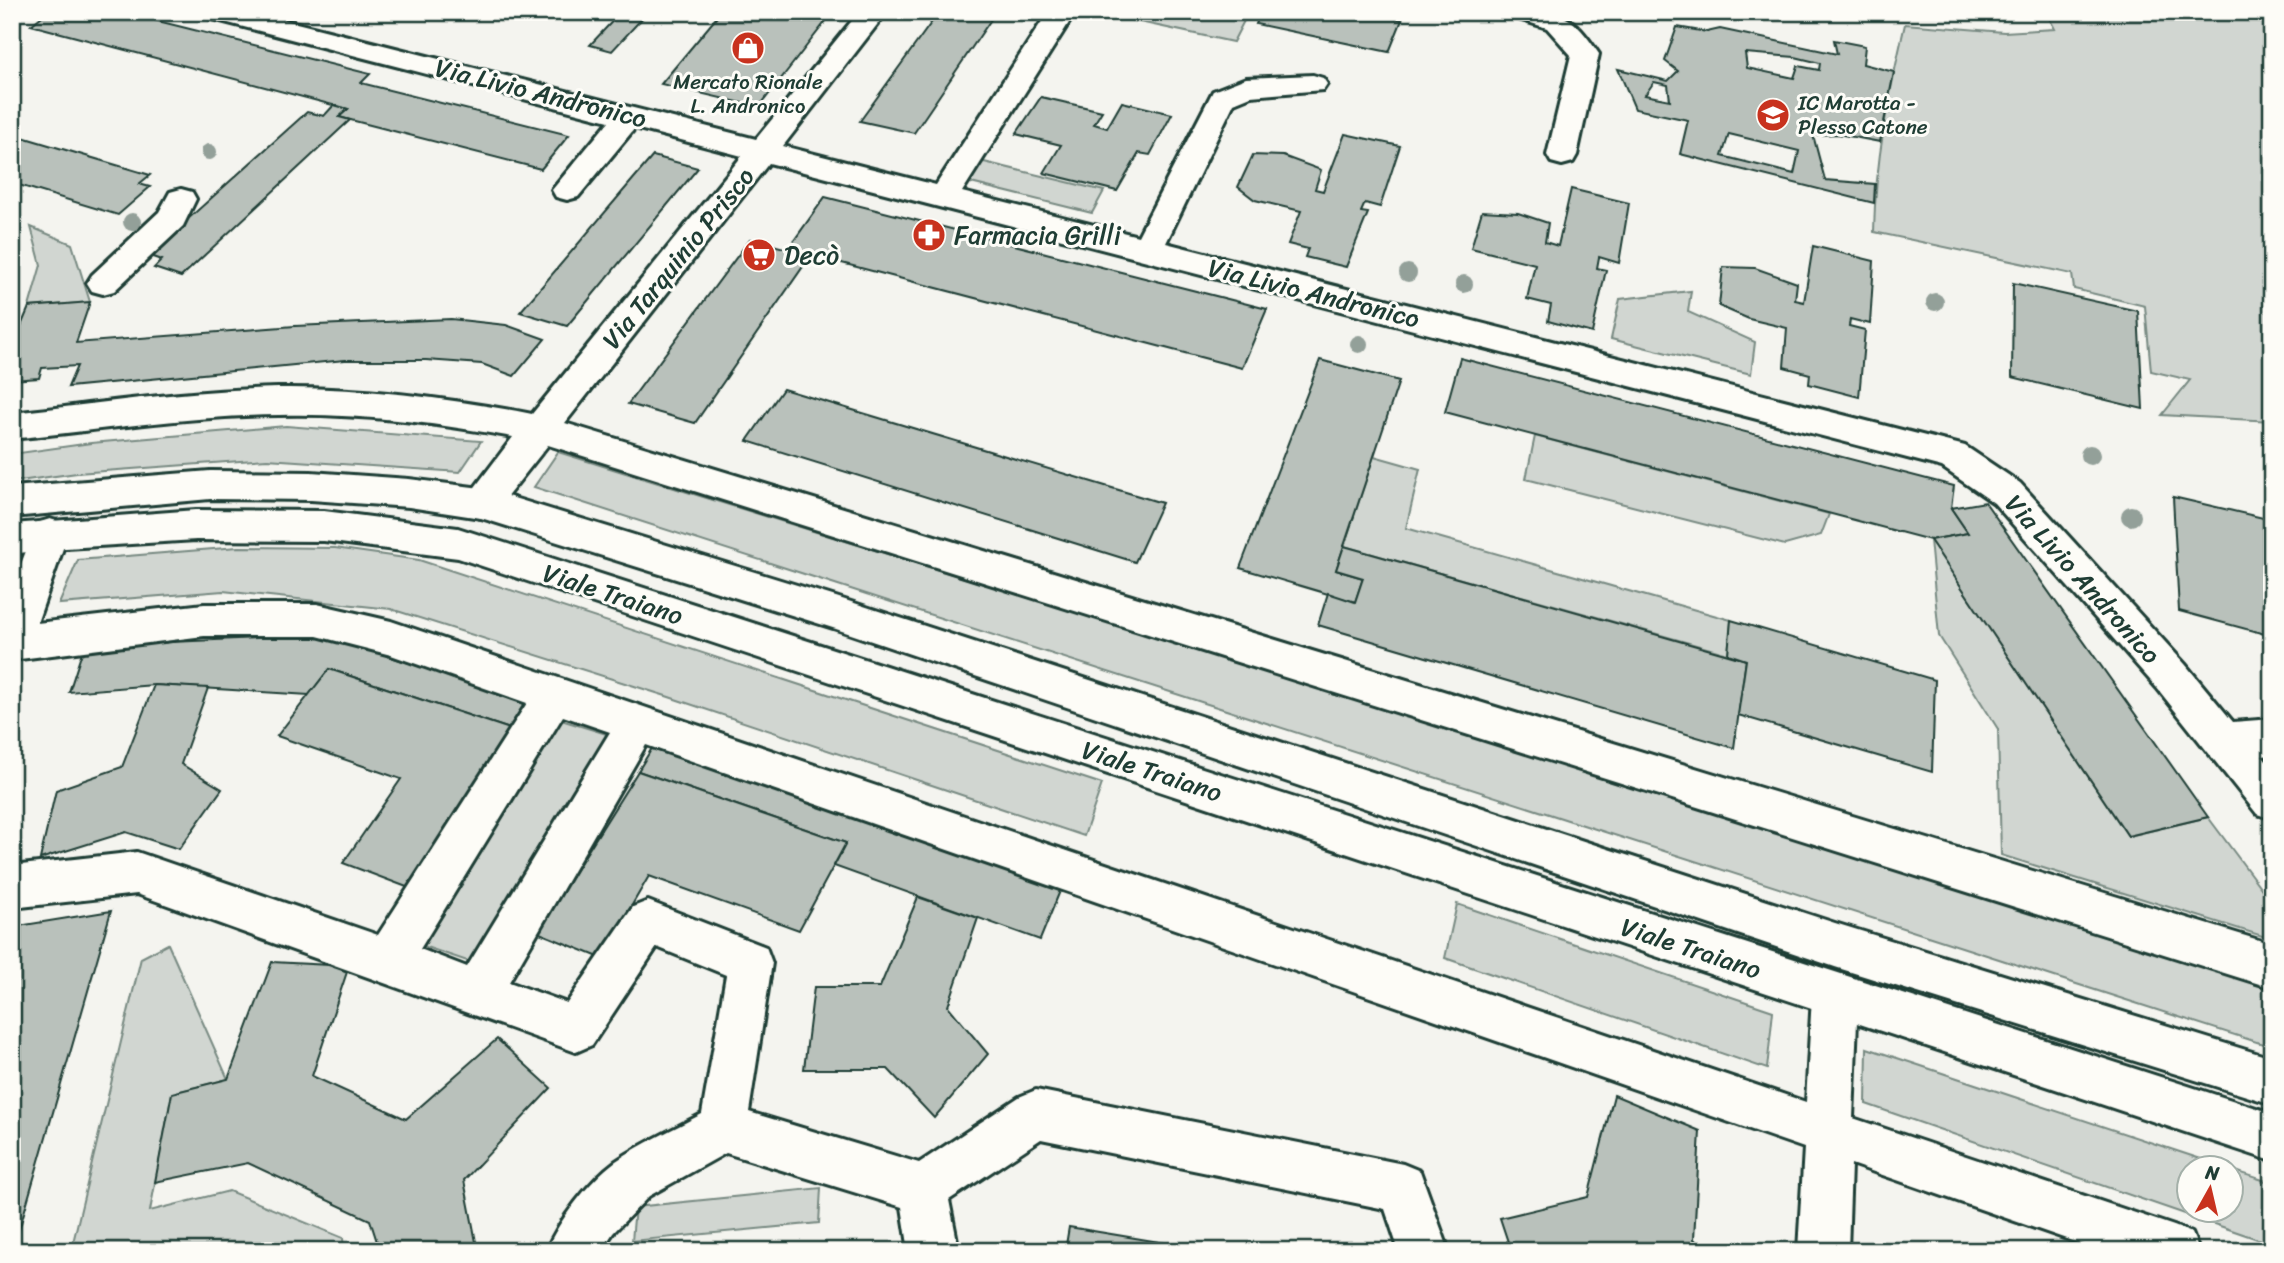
<svg xmlns="http://www.w3.org/2000/svg" width="2284" height="1263" font-family="Sriracha,sans-serif">
<style>
.green{fill:#d1d6d1;stroke:#788a82;stroke-width:2}
.building{fill:#b9c1bb;stroke:#1f3d34;stroke-width:2;fill-rule:evenodd}
.lines{fill:none;stroke-linecap:round;stroke-linejoin:round}
.minor-casing{stroke:#1f3d34;stroke-width:6}
.major-casing{stroke:#1f3d34;stroke-width:6}
.minor{fill:#fdfcf7;fill-rule:evenodd}
.major{fill:#fdfcf7;fill-rule:evenodd}
.tree{fill:#93a099}
.labels{text-anchor:middle;dominant-baseline:central;stroke-width:6;stroke-linejoin:round;paint-order:stroke}
.far-poi-label{font-size:21px;fill:#1f3d34;stroke:#fdfcf7}
.street-label{font-size:26px;fill:#1f3d34;stroke:#fdfcf7}
.poi-label{font-size:26px;fill:#1f3d34;stroke:#fdfcf7;text-anchor:start}
</style>
<rect width="100%" height="100%" fill="#f4f4ef"/>
<filter id="ink" filterUnits="userSpaceOnUse"><feTurbulence type="fractalNoise" baseFrequency=".0143" numOctaves="2"/><feDisplacementMap in="SourceGraphic" scale="14" xChannelSelector="R" yChannelSelector="G"/><feConvolveMatrix kernelMatrix="1 2 1 2 8 2 1 2 1" color-interpolation-filters="sRGB"/></filter>
<g filter="url(#ink)">
<!-- green -->
<g class="green">
<polygon points="1093,12 1233,12 1247,15 1233,42"/>
<path d="M2046,12H2272V421L2162,415L2190,380L2151,371L2145,306L2074,289L2072,274L1874,232C1875,161 1889,94 1905,24L2004,32L2055,29Z"/>
<polygon points="980,161 1104,191 1092,213 967,182"/>
<polygon points="31,227 72,244 90,302 29,307 41,265"/>
<polygon points="1691,291 1688,312 1755,342 1751,374 1611,339 1620,299"/>
<polygon points="286,426 481,441 460,472 267,459 77,473 12,482 12,454 91,443"/>
<polygon points="1535,436 1829,514 1821,535 1785,545 1526,479"/>
<polygon points="558,452 2272,983 2272,1047 534,487"/>
<polygon points="1374,456 1420,469 1406,528 1731,620 1728,654 1344,546"/>
<polygon points="1930,540 2128,836 2208,817 2272,903 2272,939 2001,855 1998,729 1939,636"/>
<polygon points="238,547 335,548 419,560 1102,784 1084,836 666,696 391,609 223,591 59,604 78,560"/>
<polygon points="558,719 613,736 476,964 417,944"/>
<polygon points="1457,904 1773,1011 1767,1069 1445,958"/>
<polygon points="168,944 228,1079 172,1093 150,1211 229,1191 343,1238 344,1251 71,1251 141,958"/>
<polygon points="1867,1048 2228,1168 2190,1168 2190,1210 2232,1210 2232,1170 2272,1183 2272,1244 1866,1104"/>
<polygon points="821,1188 819,1223 632,1241 635,1207"/>
</g>
<!-- building -->
<g class="building">
<polygon points="47,12 122,12 370,74 361,83 569,135 541,169 339,117 348,109 31,25"/>
<polygon points="621,12 648,12 612,51 590,45"/>
<polygon points="721,12 833,12 759,107 661,84"/>
<polygon points="939,12 996,12 914,133 860,121"/>
<polygon points="1261,12 1364,12 1402,20 1389,52 1256,24"/>
<path d="M1677,27L1707,32L1720,29L1837,54L1834,40L1865,46L1863,64L1894,72L1880,142L1838,134L1813,135L1825,180L1875,184L1874,203L1680,154L1688,120L1635,109L1618,69L1668,81L1678,71L1665,61ZM1745,53L1795,57L1820,63L1819,70L1798,66L1794,78L1747,68ZM1654,82L1668,85L1670,100L1645,95ZM1729,134L1799,151L1794,174L1722,156Z"/>
<polygon points="1041,97 1102,111 1094,124 1107,128 1122,102 1172,114 1150,155 1139,153 1117,191 1044,173 1061,145 1016,134"/>
<polygon points="334,105 348,109 339,117 350,120 181,277 154,268 162,260 148,255 307,112 324,116"/>
<polygon points="12,134 150,175 139,184 150,187 118,215 12,183"/>
<polygon points="1345,134 1400,146 1380,207 1365,203 1361,212 1368,213 1346,267 1305,257 1308,249 1288,244 1301,211 1255,200 1238,187 1253,155 1283,156 1321,170 1315,189 1323,191"/>
<polygon points="653,156 698,168 567,326 520,312"/>
<polygon points="1571,189 1629,203 1619,263 1599,257 1597,268 1606,270 1592,333 1548,321 1551,305 1527,299 1535,264 1471,248 1482,211 1518,213 1548,223 1545,242 1558,246"/>
<polygon points="825,197 1267,309 1242,368 788,249"/>
<polygon points="750,239 811,255 695,423 628,404"/>
<polygon points="1813,246 1874,261 1870,324 1850,319 1849,326 1865,330 1859,397 1809,384 1810,374 1784,367 1787,328 1749,319 1719,306 1723,267 1755,268 1797,283 1795,300 1804,302"/>
<polygon points="2013,283 2138,311 2143,409 2012,377"/>
<polygon points="90,302 76,343 295,326 451,319 506,325 545,339 514,376 482,364 426,360 345,360 68,387 77,366 42,368 39,378 12,380 12,347 29,307"/>
<polygon points="1460,358 1954,486 1951,508 1968,533 1930,540 1445,412"/>
<polygon points="1320,360 1399,381 1336,570 1363,578 1355,602 1240,568"/>
<polygon points="783,389 1162,503 1135,562 747,441"/>
<polygon points="2173,497 2272,520 2272,636 2179,611"/>
<polygon points="1985,502 2208,817 2128,836 1930,540 1968,533 1951,508"/>
<polygon points="1344,546 1746,660 1734,748 1318,625 1328,593 1355,602 1363,578 1336,570"/>
<polygon points="1731,620 1935,680 1932,772 1738,715 1746,660 1728,654"/>
<polygon points="324,635 531,703 516,731 329,669 309,695 154,685 69,692 84,646"/>
<polygon points="329,669 516,731 412,889 343,863 401,779 277,736"/>
<polygon points="154,685 208,688 181,764 222,789 179,849 126,832 40,859 56,790 122,767"/>
<polygon points="654,745 1062,886 1040,940 834,866 846,843 638,771"/>
<polygon points="638,771 846,843 799,930 649,876 601,958 537,932"/>
<polygon points="918,897 978,918 948,1006 988,1054 934,1118 888,1069 804,1069 814,987 880,987"/>
<polygon points="111,911 13,1251 12,1251 12,927"/>
<polygon points="272,962 349,966 312,1076 406,1119 497,1039 551,1088 464,1180 477,1247 471,1251 380,1251 370,1220 248,1163 155,1182 172,1093 228,1079"/>
<polygon points="1614,1095 1700,1131 1694,1239 1705,1251 1511,1251 1500,1218 1588,1197"/>
<polygon points="1069,1227 1213,1251 1065,1251"/>
</g>
<g class="lines">
<defs>
<g id="minor">
<path d="M206,12H253L756,139L859,12H887L783,146L936,185L1044,18L1041,12H1068L1072,18L962,192L1138,236L1213,91L1246,78L1313,75L1323,78L1327,84L1323,90L1251,96L1234,103L1166,243L1965,446L2020,483L2185,664L2233,722L2272,719V755L2262,756L2272,768V819L2257,814L2157,688L1994,503L1942,467L769,163L565,423L2272,944V988L548,445L494,513L481,518L468,513L463,503L513,437C436,423 357,413 279,415C190,416 101,430 12,439V413C101,403 189,390 278,388C363,387 449,398 532,414L742,156L635,128L578,197L567,200L556,197L552,190L609,121L209,18Z"/>
<path d="M1512,12C1561,12 1570,10 1599,54L1577,155L1573,162L1562,165L1551,162L1547,155L1571,55L1547,28L1515,18Z"/>
<polygon points="181,189 192,192 196,199 183,226 114,291 103,294 92,291 87,283 92,275 159,212 170,192"/>
<path d="M50,519L63,523L68,534L37,623L204,604H317L391,621L1806,1102L1812,996L1819,980L1835,973L1851,980L1858,996L1853,1118L2174,1226L2192,1233L2199,1251H2101L1851,1164L1848,1251H1798L1804,1148L646,745L509,982L567,1003L633,907L648,901L766,947L772,963L749,1112L919,1163L1019,1097L1036,1090L1403,1164L1420,1171L1449,1251H1399L1385,1209L1041,1139L949,1200L959,1251H909L902,1207L726,1153L649,1196L613,1233L601,1251H546C559,1220 589,1181 616,1161C642,1143 674,1129 702,1114L726,975L657,947L592,1045L576,1052L137,894L12,908V866L137,852L378,935L527,703L391,655L317,636H204L12,660V587L37,523ZM563,716L610,732L467,967L420,949Z"/>
</g>
<g id="major">
<polygon points="210,471 311,472 409,479 481,488 836,597 1835,923 2272,1058 2272,1104 1835,967 836,629 481,518 409,507 311,500 210,499 12,517 12,487"/>
<polygon points="196,510 324,511 458,528 2272,1113 2272,1161 458,558 324,541 196,540 50,549 12,554 12,524"/>
</g>
</defs>
<!-- minor casing -->
<use href="#minor" class="minor-casing"/>
<!-- major casing -->
<use href="#major" class="major-casing"/>
<!-- minor -->
<use href="#minor" class="minor"/>
<!-- major -->
<use href="#major" class="major"/>
</g>
<!-- trees -->
<g class="tree">
<circle cx="209" cy="152" r="8"/>
<circle cx="132" cy="222" r="9"/>
<circle cx="1408" cy="273" r="9"/>
<circle cx="1464" cy="284" r="9"/>
<circle cx="1935" cy="302" r="9"/>
<circle cx="1359" cy="344" r="9"/>
<circle cx="2090" cy="455" r="10"/>
<circle cx="2131" cy="516" r="10"/>
</g>
</g>
<!-- icons -->
<defs>
<symbol id="shop-disc" viewBox="-11 -11 22 22"><circle r="9.5" fill="#c8321e" stroke="#fdfcf7"/><path d="M-5-2.5h2.3a2.7 3.5 0 0 1 5.4 0H5L5.5 6h-11ZM-1.5-2.5h3a1.5 2.3 0 0 0-3 0Z" fill="#fff"/></symbol>
<symbol id="school-disc" viewBox="-11 -11 22 22"><circle r="9.5" fill="#c8321e" stroke="#fdfcf7"/><path d="M0-5L7-2L0 1L-7-2ZM-4 1L0 2.5L4 1V4Q0 6-4 4Z" fill="#fff"/></symbol>
<symbol id="pharmacy-disc" viewBox="-11 -11 22 22"><circle r="9.5" fill="#c8321e" stroke="#fdfcf7"/><path d="M-2-6h4v4h4v4h-4v4h-4v-4h-4v-4h4Z" fill="#fff"/></symbol>
<symbol id="supermarket-disc" viewBox="-11 -11 22 22"><circle r="9.5" fill="#c8321e" stroke="#fdfcf7"/><path d="M-6-5.5h2.5l.6 2H6L4.5 2H-2.5L-4.4-4H-6ZM-1.5 3.2a1.3 1.3 0 1 0 .1 0ZM3 3.2a1.3 1.3 0 1 0 .1 0Z" fill="#fff"/></symbol>
</defs>
<g fill-rule="evenodd">
<use href="#shop-disc" x="729" y="29" width="38" height="38"/>
<use href="#school-disc" x="1754" y="96" width="38" height="38"/>
<use href="#pharmacy-disc" x="910" y="216" width="38" height="38"/>
<use href="#supermarket-disc" x="740" y="236" width="38" height="38"/>
</g>
<g class="labels">
<!-- far-poi labels -->
<g class="far-poi-label">
<text x="748" y="82">Mercato Rionale<tspan x="748" dy="24">L. Andronico</tspan></text>
<text x="1798" y="103" text-anchor="start">IC Marotta -<tspan x="1798" dy="24">Plesso Catone</tspan></text>
</g>
<!-- street labels -->
<g class="street-label">
<text transform="translate(541 93) rotate(14)">Via Livio Andronico</text>
<text transform="translate(678 258) rotate(-51)">Via Tarquinio Prisco</text>
<text transform="translate(1314 293) rotate(14)">Via Livio Andronico</text>
<text transform="translate(2083 579) rotate(48)">Via Livio Andronico</text>
<text transform="translate(613 594) rotate(18)">Viale Traiano</text>
<text transform="translate(1152 771) rotate(18)">Viale Traiano</text>
<text transform="translate(1691 948) rotate(18)">Viale Traiano</text>
</g>
<!-- poi labels -->
<g class="poi-label">
<text x="954" y="235">Farmacia Grilli</text>
<text x="784" y="255">Decò</text>
</g>
</g>
<!-- margin -->
<rect width="2284" height="1263" fill="none" stroke="#fdfcf7" stroke-width="42"/>
<rect x="21" y="21" width="2242" height="1221" fill="none" stroke="#1f3d34" stroke-width="2.5" filter="url(#ink)"/>
<!-- north arrow -->
<g transform="translate(2210 1189) rotate(8)"><circle r="33" fill="#fdfcf7" stroke="#a4b0a9" stroke-width="2"/>
<path d="M0-5L12 26L0 18L-12 26Z" fill="#c8321e"/>
<text y="-10" font-size="19" font-weight="bold" text-anchor="middle" fill="#1f3d34">N</text>
</g>
</svg>
